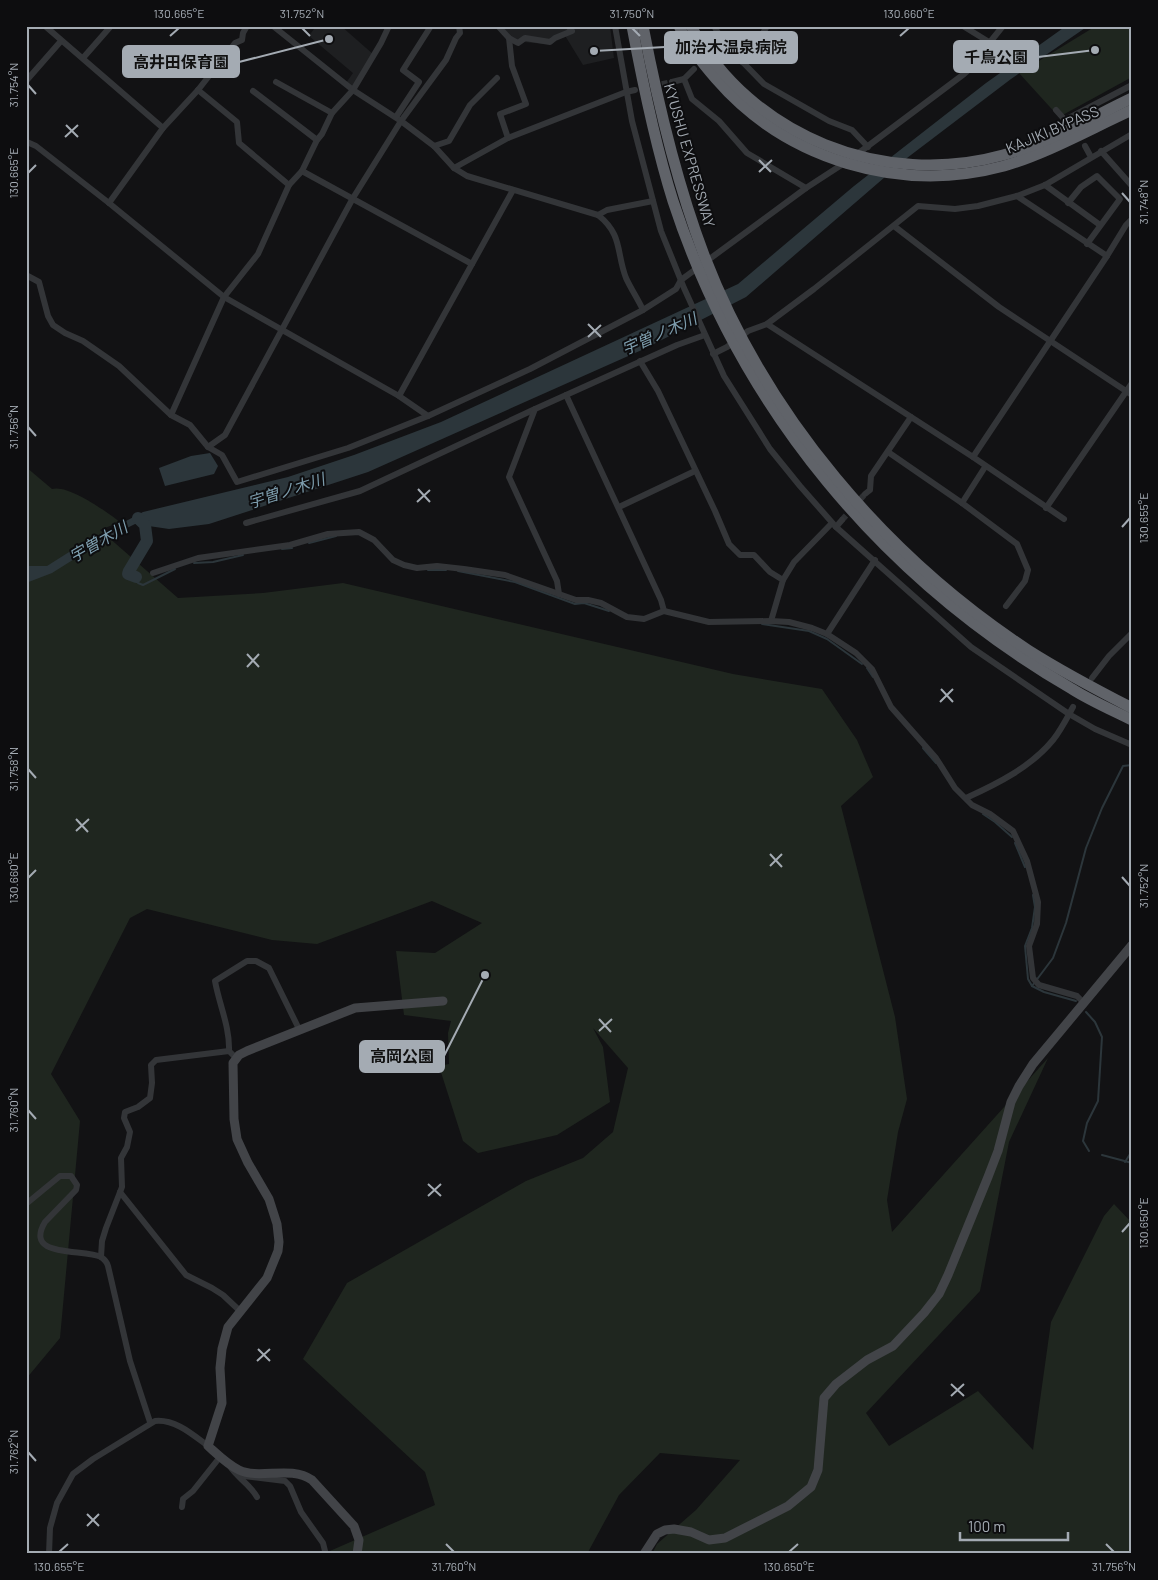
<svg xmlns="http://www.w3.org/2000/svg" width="1158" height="1580" font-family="Barlow,'Noto Sans JP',sans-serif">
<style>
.built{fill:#1e1f21}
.green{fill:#1f261f}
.water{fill:#2c363b}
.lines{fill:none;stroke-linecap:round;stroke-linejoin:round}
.stream{stroke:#2c363b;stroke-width:2}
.river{stroke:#2c363b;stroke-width:12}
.street-tunnel{stroke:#2f3134;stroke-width:6;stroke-dasharray:6 3;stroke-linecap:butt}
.street{stroke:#333538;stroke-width:6}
.secondary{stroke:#424448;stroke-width:9}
.highway{stroke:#606369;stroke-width:11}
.ticks{fill:none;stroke:#a4abb3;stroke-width:2}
.labels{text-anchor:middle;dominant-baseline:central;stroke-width:4;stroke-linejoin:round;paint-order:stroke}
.street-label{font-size:15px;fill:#a4abb3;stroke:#0d0d0f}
.water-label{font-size:16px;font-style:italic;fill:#7d9dad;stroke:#0d0d0f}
.leader{fill:none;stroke:#a4abb3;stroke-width:2}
.callout-dot{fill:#a4abb3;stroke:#0d0d0f;stroke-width:2}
.callout{fill:#a4abb3;stroke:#a4abb3;stroke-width:2}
.callout-label{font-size:16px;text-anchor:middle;font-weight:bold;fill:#111}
.neatline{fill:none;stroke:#a4abb3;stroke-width:2}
.ticks-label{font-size:12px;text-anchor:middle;fill:#a4abb3}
</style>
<rect width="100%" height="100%" fill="#121214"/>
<!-- built -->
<g class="built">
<polygon points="316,26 341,26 374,55 354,89 346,83 353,73 309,36"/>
<polygon points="499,26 610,26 614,58 583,65 564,34 545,44 513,41"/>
</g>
<!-- green -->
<g class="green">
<polygon points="1096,26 1132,26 1132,77 1059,117 1019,73"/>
<path d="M26,467L52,489C68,484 107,512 120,522L100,530L178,598L263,593L343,583L733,674L822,689L857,740L873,777L841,806L895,1017L907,1099L898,1132L887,1200L892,1232L1048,1058L1009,1142L980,1291L866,1413L889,1446L978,1391L1033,1450L1051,1322L1104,1216L1114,1204L1132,1223V1554H652L657,1544L696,1510L740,1460L660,1453L619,1495L587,1554H323L435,1505L425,1472L303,1359L347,1283L526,1181L583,1158L613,1132L628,1068L593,1028L603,1047L610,1102L557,1135L478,1153L463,1141L439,1066L449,1064L448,1033L451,1021L404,1015L396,951L435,953L482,923L432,901L317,944L272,940L147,909L130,918L51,1074L80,1121L60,1338L26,1379Z"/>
</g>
<!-- water -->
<g class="water">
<polygon points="1066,26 1088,26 1011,79 907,158 746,297 644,349 368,472 209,524 169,529 135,524 111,536 52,573 26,583 26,566 47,566 77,547 143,512 288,477 354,455 441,422 738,284 854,186 986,83"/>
<polygon points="210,453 218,466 214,474 165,486 159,468 191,456"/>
</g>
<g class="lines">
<!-- stream -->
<g class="stream">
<polyline points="309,543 336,536"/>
<polyline points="282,549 292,548"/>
<polyline points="194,563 213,562 243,555"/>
<polyline points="428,570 446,570"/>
<polyline points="458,571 515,582 575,604 584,603 609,611"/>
<polyline points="136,577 138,583 143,585 175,569"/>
<polyline points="762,624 809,631 827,639 862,664"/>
<polyline points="867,668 873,677"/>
<polyline points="923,748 936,763"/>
<polyline points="983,814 995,822 1012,837"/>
<polyline points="1015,843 1025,867"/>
<polyline points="1033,895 1035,907 1032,928 1025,946 1028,979 1032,986 1044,992 1076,1001"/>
<polyline points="1032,986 1053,958 1066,923 1086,848 1102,808 1123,766 1132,765"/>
<polyline points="1086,1012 1095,1022 1102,1037 1098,1101 1087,1123 1083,1141 1089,1151"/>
<polyline points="1102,1155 1132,1163"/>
<polyline points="1125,1162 1132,1151"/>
</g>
<!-- river -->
<polyline class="river" points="136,577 128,574 129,571 147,541 145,525 138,518"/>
<!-- street-tunnel -->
<g class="street-tunnel">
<polyline points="653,86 672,82"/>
<polyline points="842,520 865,494"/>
</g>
<!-- street -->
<g class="street">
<polyline points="45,26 163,128"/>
<path d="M273,26L353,90L401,121L434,146L454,168L467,176L598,215C623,235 616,252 626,278C631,289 638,299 643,310"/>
<polyline points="498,26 509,38 512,66 526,104 500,114 508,138"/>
<polyline points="615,26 632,121 661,231 684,288 724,376 770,449 800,486 836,527 971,647 1069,714 1095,729 1132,745"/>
<polyline points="714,26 724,43 764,84 829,121 852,130 868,147"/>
<polyline points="963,26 989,42"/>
<polyline points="509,38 518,43 525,38 550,42 555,38 572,31 568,26"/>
<polyline points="716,51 724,43"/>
<polyline points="83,58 111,26"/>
<polyline points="742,62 750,56 767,26"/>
<polyline points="694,69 684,79 692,99 719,121 747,153 806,188"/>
<polyline points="26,81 61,41"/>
<polyline points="276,82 332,113"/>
<polyline points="672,82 684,79"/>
<polyline points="198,90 237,122 239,143 289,185"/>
<polyline points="253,91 317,140"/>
<polyline points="1056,110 1065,120 1132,85"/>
<polyline points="396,117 419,82 403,70 431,26"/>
<polyline points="27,142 36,146 109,203 224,297 399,396 428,416"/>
<polyline points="434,146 449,141 470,105 497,78"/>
<polyline points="1085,146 1091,157"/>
<polyline points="1101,151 1132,186"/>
<polyline points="856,155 964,74 980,60 982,52 1003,26"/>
<polyline points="454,168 508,138 626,92 635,90"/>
<polyline points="302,171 472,264"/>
<polyline points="1045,185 1100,225"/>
<polyline points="1017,196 1107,256"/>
<polyline points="109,203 163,128 198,90 235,43 242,40 243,33 247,26"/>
<polyline points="1068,203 1081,187 1097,176 1120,199 1087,244"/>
<polyline points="598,215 607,210 653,201"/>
<polyline points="894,226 999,307 1132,395"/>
<polyline points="26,275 39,282 48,316 53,325 65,333 83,341 119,366 171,415 190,425 208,447 222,455 237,482 348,448 428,416 530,369 643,310 676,289 681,280 806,188 846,162"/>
<polyline points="767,324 973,457 1064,519"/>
<polyline points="713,354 727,347 748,331 767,324 814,289 918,206 955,209 978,206 1017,196 1045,185 1132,134"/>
<polyline points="640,361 658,391 715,511 729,544 740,555 754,555 770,572 783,580 771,621"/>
<polyline points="566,395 661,600 664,611"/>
<polyline points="399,396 513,190"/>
<polyline points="171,415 224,297 258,254 289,185 302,171 317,140 322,134 332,113 353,90 381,43 389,26"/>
<polyline points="208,447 225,435 353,198 401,121 446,60 456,38 460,33 459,26"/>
<polyline points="888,452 962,503 1017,544 1028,570 1025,581 1006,606"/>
<polyline points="973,457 1107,256 1126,225 1132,219"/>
<polyline points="865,494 870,490 871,476 911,417"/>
<polyline points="962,503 985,467"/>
<polyline points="619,507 695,471"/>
<polyline points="1046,508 1132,383"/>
<polyline points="246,523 360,491 535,409"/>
<polyline points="836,527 842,520"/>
<polyline points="153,573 198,558 290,545 328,534 359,532 374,540 393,560 404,565 417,568 437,566 464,569 505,575 576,600 588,600 601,603 627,617 644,619 664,611 709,622 771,621 789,622 812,628 827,634 856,653 872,669 891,707 936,758 955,788 972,805 990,814 1013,831 1027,861 1038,902 1037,924 1029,946 1033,978 1039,985 1077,996 1084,1003"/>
<polyline points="783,580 794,562 832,523"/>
<polyline points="559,594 557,581 509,477 535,409 677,345 705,335"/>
<polyline points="827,634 875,560"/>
<polyline points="1092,678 1109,656 1132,633"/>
<path d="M966,798C997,784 1031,767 1053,740C1061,730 1067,718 1073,707"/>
<path d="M229,1051C230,1027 219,1004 215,981L247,961H256L269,968L299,1029"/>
<polyline points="120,1192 186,1275 212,1288 223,1295 240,1311"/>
<path d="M26,1204L60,1176H71L77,1185L76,1190L45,1222C23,1259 85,1248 101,1257C104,1259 107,1262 108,1266L130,1361L150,1422"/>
<polyline points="101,1257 102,1241 106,1228 122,1187 121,1158 127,1147 130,1132 124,1118 125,1112 138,1107 150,1098 152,1083 151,1065 156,1060 229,1051 236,1058"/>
<path d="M229,1465C237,1478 250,1484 257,1497"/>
<polyline points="240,1471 244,1476 285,1481 290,1486 301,1512 323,1543 325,1551 324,1554"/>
<polyline points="182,1507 183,1499 193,1491 220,1457"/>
<path d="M49,1554L50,1528L57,1503L73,1474L93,1459L155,1421C175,1419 192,1434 208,1446"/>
</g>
<!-- secondary -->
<g class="secondary">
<path d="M357,1554L359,1540L354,1526L312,1480C290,1465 260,1480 239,1470C228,1465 217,1454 208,1446L222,1403L220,1368L222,1349L228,1327L267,1278L278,1251L279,1242L277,1224L269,1199L248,1163L237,1139L234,1119L233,1063L239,1055L247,1051L355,1008L443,1001"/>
<polyline points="644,1554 657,1534 665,1530 674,1529 691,1532 709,1540 725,1538 788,1506 811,1487 818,1470 824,1398 836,1384 867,1360 893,1346 924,1313 939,1294 948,1275 988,1177 998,1151 1011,1102 1019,1086 1033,1064 1132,945"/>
</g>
<!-- highway -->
<g class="highway">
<path d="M632,26C643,85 655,144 673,201C741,409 883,579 1072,689C1091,701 1112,710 1132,720"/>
<path d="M643,26C658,104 676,181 704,255C766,416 885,556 1028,650C1061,671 1097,690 1132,708"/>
<path d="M679,26C688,45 702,63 716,79C786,160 900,194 1004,166C1048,153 1090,129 1132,110"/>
<path d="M691,26C751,137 884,188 1003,155C1048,143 1090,118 1132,98"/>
</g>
</g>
<!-- ticks -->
<path class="ticks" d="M302,28L310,36M632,28L640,36M170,36L179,28M900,36L909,28M28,85L36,94M66,125L78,137M65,137L78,125M759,160L771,172M759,172L772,160M28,173L36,165M1122,193L1130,202M588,324L601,337M588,337L601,325M28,427L36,436M418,489L430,502M417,502L430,490M1122,527L1130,518M247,654L259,667M247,667L259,654M941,689L953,702M940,702L953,689M28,769L36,778M76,819L88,832M76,831L89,819M770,854L782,867M770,866L782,854M1122,877L1130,886M28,878L36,870M599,1019L611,1032M599,1031L612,1019M28,1110L36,1119M428,1184L441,1196M428,1196L441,1184M1122,1232L1130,1223M258,1349L270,1361M257,1361L270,1349M951,1384L964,1396M951,1396L964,1384M28,1452L36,1461M87,1514L99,1526M87,1526L99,1514M446,1544L454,1552M1106,1544L1114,1552M59,1552L68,1544M789,1552L798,1544"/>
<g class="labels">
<!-- street labels -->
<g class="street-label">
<text transform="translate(1052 129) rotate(-23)">KAJIKI BYPASS</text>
<text transform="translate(690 155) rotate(74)">KYUSHU EXPRESSWAY</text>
</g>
<!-- water labels -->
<g class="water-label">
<text transform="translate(659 333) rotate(-24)">宇曽ノ木川</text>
<text transform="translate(286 490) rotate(-18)">宇曽ノ木川</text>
<text transform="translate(98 541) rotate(-30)">宇曽木川</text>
</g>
</g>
<!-- callouts -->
<path class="leader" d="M594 51L665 47M1095 50L1038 57M329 39L239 62M485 975L444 1056"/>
<g class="callout-dot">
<circle cx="594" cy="51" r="5"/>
<circle cx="1095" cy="50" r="5"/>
<circle cx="329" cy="39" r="5"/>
<circle cx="485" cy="975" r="5"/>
</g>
<g class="callout">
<rect x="665" y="32" width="132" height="31" rx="5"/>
<rect x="954" y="41" width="84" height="31" rx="5"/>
<rect x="123" y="46" width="116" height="31" rx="5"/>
<rect x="360" y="1041" width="84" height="31" rx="5"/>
</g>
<g class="callout-label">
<text x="731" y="53">加治木温泉病院</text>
<text x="996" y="63">千鳥公園</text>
<text x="181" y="68">高井田保育園</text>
<text x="402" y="1062">高岡公園</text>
</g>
<!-- border -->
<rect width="1158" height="1580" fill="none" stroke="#0d0d0f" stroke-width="55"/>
<!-- scale -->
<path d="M960 1532v8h108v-8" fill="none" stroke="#a4abb3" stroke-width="2.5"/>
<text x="968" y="1532" font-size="15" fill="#a4abb3" stroke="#0d0d0f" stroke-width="4" paint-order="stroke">100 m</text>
<rect x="28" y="28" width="1102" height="1524" class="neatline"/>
<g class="ticks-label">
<text x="179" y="18">130.665°E</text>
<text x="302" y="18">31.752°N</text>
<text x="632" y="18">31.750°N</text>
<text x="909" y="18">130.660°E</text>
<text transform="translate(14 85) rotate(-90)" y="4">31.754°N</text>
<text transform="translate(14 173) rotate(-90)" y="4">130.665°E</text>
<text transform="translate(1144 202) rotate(-90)" y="4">31.748°N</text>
<text transform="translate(14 427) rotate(-90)" y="4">31.756°N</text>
<text transform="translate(1144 518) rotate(-90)" y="4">130.655°E</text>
<text transform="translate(14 769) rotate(-90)" y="4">31.758°N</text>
<text transform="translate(14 878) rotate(-90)" y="4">130.660°E</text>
<text transform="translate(1144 886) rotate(-90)" y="4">31.752°N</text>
<text transform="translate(14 1110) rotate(-90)" y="4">31.760°N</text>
<text transform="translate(1144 1223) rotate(-90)" y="4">130.650°E</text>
<text transform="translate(14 1452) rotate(-90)" y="4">31.762°N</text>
<text x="59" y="1571">130.655°E</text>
<text x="454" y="1571">31.760°N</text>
<text x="789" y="1571">130.650°E</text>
<text x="1114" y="1571">31.756°N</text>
</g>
</svg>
